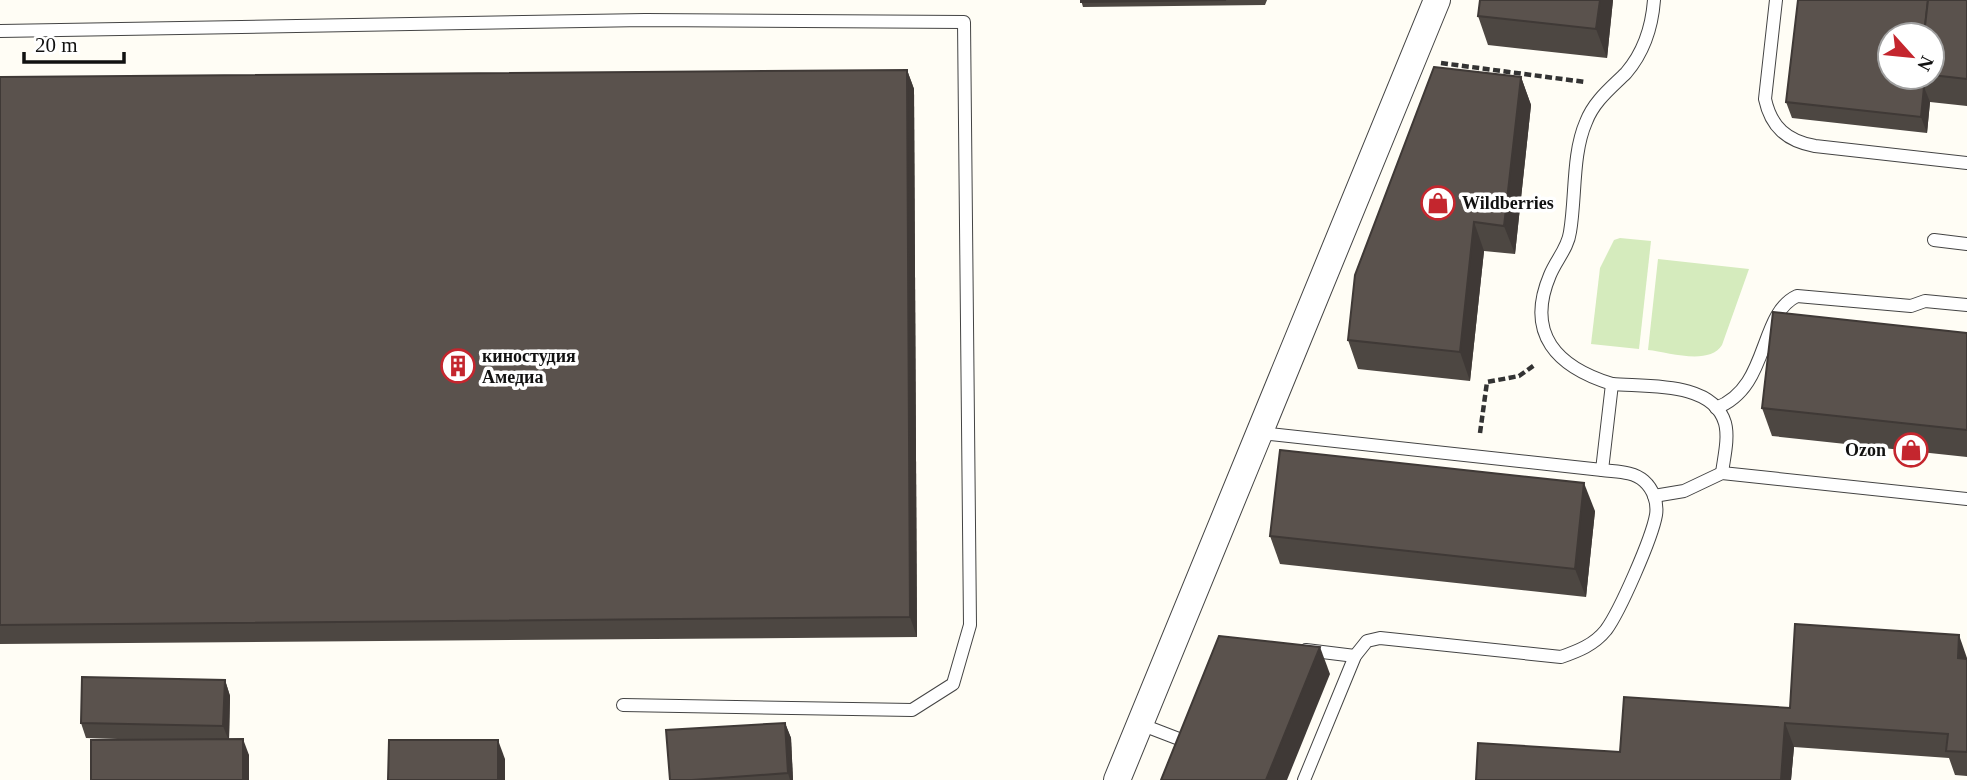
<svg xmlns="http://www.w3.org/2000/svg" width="1967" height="780" font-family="Georgia,serif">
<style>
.green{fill:#d5ebbd}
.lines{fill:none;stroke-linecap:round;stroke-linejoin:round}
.lane-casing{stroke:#444;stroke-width:14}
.street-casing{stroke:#444;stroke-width:28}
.path{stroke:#333;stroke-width:4.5;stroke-dasharray:7 3.5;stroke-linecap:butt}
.lane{stroke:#fff;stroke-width:12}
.street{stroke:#fff;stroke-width:26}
.wall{fill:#4d4742;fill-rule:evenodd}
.shaded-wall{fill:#3f3936}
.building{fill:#5a524d;stroke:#3f3936;stroke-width:2}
.labels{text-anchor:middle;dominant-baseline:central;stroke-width:7;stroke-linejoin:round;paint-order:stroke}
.poi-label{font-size:18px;font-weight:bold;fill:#111;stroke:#fff;text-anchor:start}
</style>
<rect width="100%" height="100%" fill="#fffdf5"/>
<!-- green -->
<g class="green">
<polygon points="1620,238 1651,241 1639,349 1591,344 1600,268 1614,240"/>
<path d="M1658,259L1749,269L1722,345C1709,366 1668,352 1648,350Z"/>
</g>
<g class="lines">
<defs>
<g id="lane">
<path d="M1776,0L1765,99C1771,127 1787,141 1815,146L1967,163"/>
<polyline points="0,31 645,20 964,22 970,625 953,684 912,710 623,705"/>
<polyline points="1934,240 1967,244"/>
<path d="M1612,384C1647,387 1713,381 1725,423C1729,438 1724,457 1722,473"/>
<path d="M1716,408C1770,388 1758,314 1797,296L1911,306L1925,301L1967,305"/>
<path d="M1260,433L1602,470L1612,384C1557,367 1525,334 1550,275C1556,260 1568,248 1570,232C1576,197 1572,154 1586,122C1594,101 1611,88 1626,73C1644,52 1652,27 1654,0"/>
<polyline points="1654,496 1684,491 1722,473 1967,499"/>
<polyline points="1306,650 1355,656"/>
<polyline points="1140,724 1192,744"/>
<path d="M1304,780L1355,656L1367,641L1380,638L1561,657C1578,651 1594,645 1606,630C1620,611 1652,538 1656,515C1658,502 1653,489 1644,481C1633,471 1616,472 1602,470"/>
</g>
<polyline id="street" points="1117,780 1437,0"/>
</defs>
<!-- lane casing -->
<use href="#lane" class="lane-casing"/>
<!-- street casing -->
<use href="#street" class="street-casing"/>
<!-- path -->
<g class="path">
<polyline points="1441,63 1585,82"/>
<polyline points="1480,433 1487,382 1519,376 1536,364"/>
</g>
<!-- lane -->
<use href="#lane" class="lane"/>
<!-- street -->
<use href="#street" class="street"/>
</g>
<!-- wall -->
<g class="wall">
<polygon points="1081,0 1267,0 1265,5 1083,7"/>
<polygon points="1613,0 1607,58 1488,45 1478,16"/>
<path d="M1967,0V106L1930,102L1927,133L1792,118L1786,102ZM1932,35V77H1890Z"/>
<polygon points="907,70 914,89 917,637 0,644 0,77"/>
<polygon points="1521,77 1531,105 1515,254 1484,251 1470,381 1358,369 1348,340"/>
<polygon points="1967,333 1967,457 1772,436 1762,408"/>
<polygon points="1595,511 1586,597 1280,564 1270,536"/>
<polygon points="1967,658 1967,776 1955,775 1949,758 1794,747 1791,780 1476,780 1620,752 1790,708"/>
<polygon points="225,680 230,696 229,739 249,755 149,740 86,738 81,723"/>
<polygon points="785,723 791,738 793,780 670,780"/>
</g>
<!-- shaded-wall -->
<g class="shaded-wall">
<polygon points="1600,0 1613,0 1607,58 1596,29"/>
<polygon points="907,70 914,89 917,637 910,617"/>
<polygon points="1521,77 1531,105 1515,254 1504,226"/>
<polygon points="1924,87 1930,102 1927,133 1921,117"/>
<polygon points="1474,222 1484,251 1470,381 1460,352"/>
<polygon points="1584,483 1595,511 1586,597 1575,569"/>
<polygon points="1959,635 1967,658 1966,682 1958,658"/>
<polygon points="1320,647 1330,674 1287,780 1266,780"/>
<polygon points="225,680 230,696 229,741 223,726"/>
<polygon points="785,723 791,738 793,780 790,780 788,773"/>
<polygon points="1785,723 1794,747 1791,780 1781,780"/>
<polygon points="243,739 249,755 249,780 243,780"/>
<polygon points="498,740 505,759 505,780 498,780"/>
</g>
<!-- building -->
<g class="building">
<polygon points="1081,0 1226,0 1081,2"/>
<polygon points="1480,0 1600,0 1596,29 1478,16"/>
<polygon points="1798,0 1928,0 1924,35 1890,35 1890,77 1921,77 1924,87 1921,117 1786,102"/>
<polygon points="1928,0 1967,0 1967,79 1932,75 1932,35 1924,35"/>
<polygon points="1434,67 1521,77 1504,226 1474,222 1460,352 1348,340 1355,275"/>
<polygon points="907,70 910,617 0,625 0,77"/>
<polygon points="1773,312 1967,333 1967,430 1762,408"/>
<polygon points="1280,450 1584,483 1575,569 1270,536"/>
<polygon points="1795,624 1959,635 1958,658 1967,659 1967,752 1946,751 1948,734 1785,723 1781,780 1476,780 1478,743 1620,752 1624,697 1790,708"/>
<polygon points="1219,636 1320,647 1266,780 1161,780"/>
<polygon points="82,677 225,680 223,726 81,723"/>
<polygon points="785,723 788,773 692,780 670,780 666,730"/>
<polygon points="243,739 243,780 91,780 91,740"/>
<polygon points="389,740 498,740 498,780 388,780"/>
</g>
<!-- icons -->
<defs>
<symbol id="shop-ring" viewBox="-11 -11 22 22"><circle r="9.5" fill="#fff" stroke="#c4262e" stroke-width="1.5"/><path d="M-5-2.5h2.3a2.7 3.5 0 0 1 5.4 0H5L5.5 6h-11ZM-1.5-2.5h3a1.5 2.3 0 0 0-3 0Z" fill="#c4262e"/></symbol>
<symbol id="building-ring" viewBox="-11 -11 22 22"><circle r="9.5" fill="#fff" stroke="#c4262e" stroke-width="1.5"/><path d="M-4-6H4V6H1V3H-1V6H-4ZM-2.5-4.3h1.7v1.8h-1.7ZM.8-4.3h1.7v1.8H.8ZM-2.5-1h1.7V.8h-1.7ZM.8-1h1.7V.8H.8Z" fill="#c4262e"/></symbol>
</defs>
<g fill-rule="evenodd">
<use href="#shop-ring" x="1419" y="184" width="38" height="38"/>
<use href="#building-ring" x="439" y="347" width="38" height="38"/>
<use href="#shop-ring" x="1892" y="431" width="38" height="38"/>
</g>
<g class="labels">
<!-- poi labels -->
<g class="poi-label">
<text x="1462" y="203">Wildberries</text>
<text x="482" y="356">киностудия<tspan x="482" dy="21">Амедиа</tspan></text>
<text x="1886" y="450" text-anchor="end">Ozon</text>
</g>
</g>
<!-- north arrow -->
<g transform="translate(1911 56) rotate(117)"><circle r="33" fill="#ffffff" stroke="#a0a0a0" stroke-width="2"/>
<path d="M0-5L12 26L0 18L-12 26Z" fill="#c4262e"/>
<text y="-10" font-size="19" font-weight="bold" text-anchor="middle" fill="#111111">N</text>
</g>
<!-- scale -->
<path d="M24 52v10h100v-10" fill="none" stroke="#111111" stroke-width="3.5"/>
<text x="35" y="52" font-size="21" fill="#111111" stroke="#ffffff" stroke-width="5" paint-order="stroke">20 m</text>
</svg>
